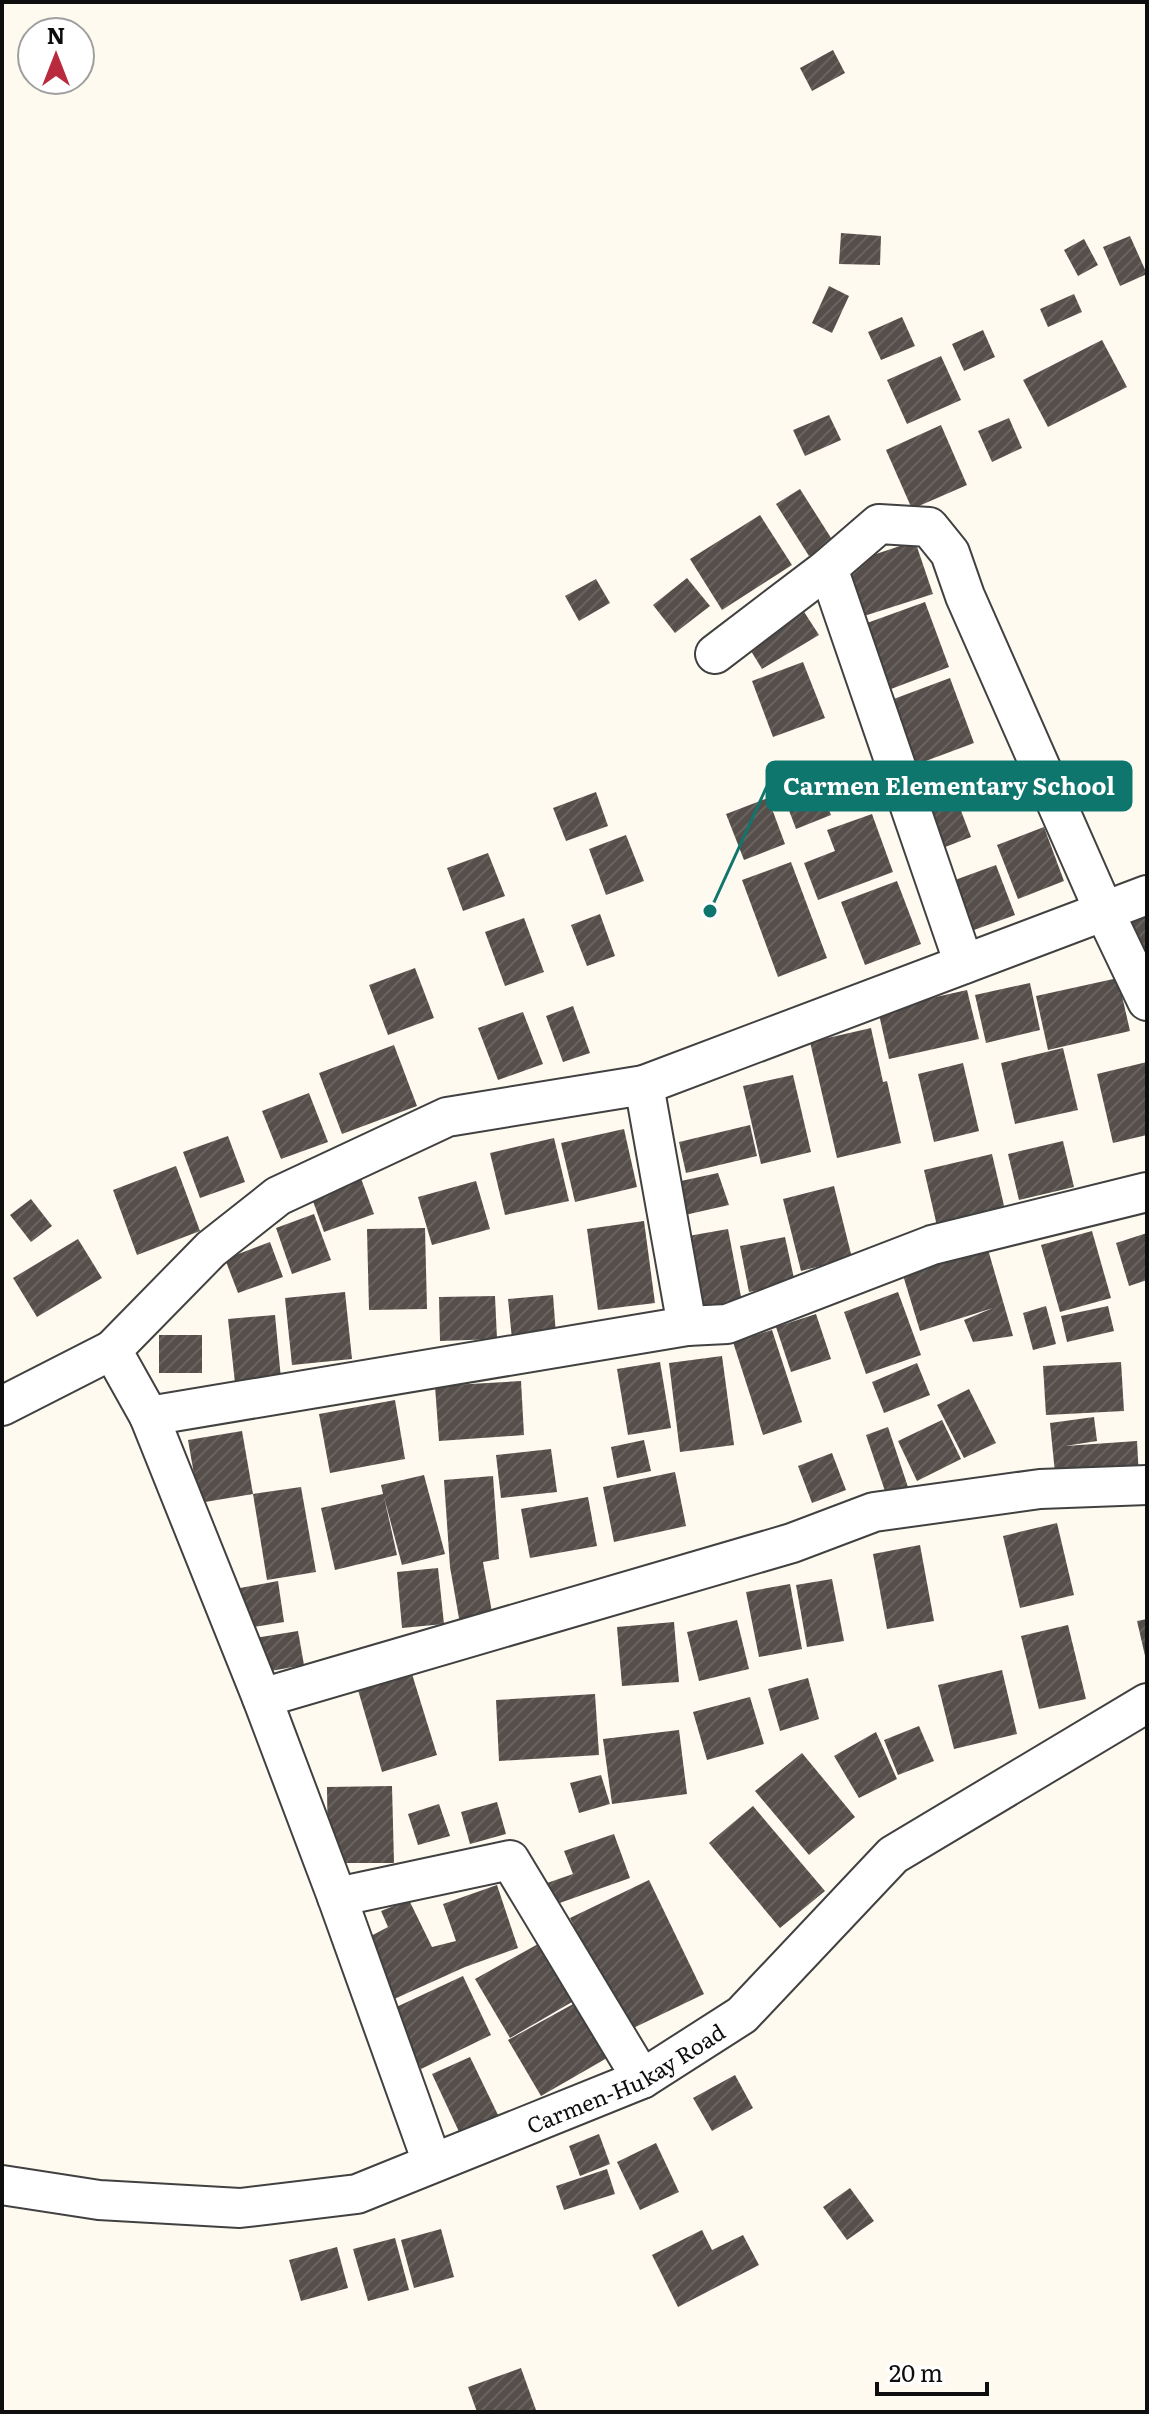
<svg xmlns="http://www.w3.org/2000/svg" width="1149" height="2414" font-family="Literata,serif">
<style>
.building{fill:url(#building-hatch)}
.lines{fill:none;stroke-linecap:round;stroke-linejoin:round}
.minor-casing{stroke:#414141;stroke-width:42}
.minor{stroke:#fff;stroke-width:38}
.labels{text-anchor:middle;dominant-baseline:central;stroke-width:8;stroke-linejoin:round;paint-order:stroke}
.street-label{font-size:22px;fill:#0e0e0e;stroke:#fff}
.leader{fill:none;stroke:#0f766e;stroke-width:3}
.callout-dot{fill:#0f766e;stroke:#fff;stroke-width:3}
.callout{fill:#0f766e;stroke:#0f766e;stroke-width:3}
.callout-label{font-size:24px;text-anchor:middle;font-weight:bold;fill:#fff}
</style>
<defs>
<pattern id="building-hatch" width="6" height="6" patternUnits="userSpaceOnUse" patternTransform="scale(2)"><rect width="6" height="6" fill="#564e4a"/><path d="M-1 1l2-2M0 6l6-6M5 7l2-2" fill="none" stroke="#696360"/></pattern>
</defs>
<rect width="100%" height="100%" fill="#fefaef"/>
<!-- building -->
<g class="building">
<polygon points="833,50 845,73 812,91 800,68"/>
<polygon points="841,233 881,236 880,265 839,264"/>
<polygon points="1130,236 1147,274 1120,286 1103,247"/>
<polygon points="1084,239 1098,265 1078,276 1064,250"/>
<polygon points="829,286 849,296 832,333 812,323"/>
<polygon points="1074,294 1082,312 1048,327 1040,309"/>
<polygon points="902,317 915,346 881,360 868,332"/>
<polygon points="983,330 995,357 964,371 952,344"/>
<polygon points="1102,340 1127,387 1048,427 1023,380"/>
<polygon points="941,356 961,400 907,424 887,380"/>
<polygon points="829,415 841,440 805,456 793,430"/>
<polygon points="1009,418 1022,448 992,462 978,431"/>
<polygon points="941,425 967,485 912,509 886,450"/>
<polygon points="800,489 833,541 809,556 776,504"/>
<polygon points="760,515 792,565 722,610 690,559"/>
<polygon points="915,541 933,594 864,616 846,564"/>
<polygon points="687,578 710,606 675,633 653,605"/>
<polygon points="596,579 610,603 579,621 565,596"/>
<polygon points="925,602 949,667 891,689 867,623"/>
<polygon points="799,604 819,635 762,669 743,638"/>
<polygon points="803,662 825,718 773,737 752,681"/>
<polygon points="950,678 974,743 915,765 891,700"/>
<polygon points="811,763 831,815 796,829 776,776"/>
<polygon points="596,792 608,826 566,841 553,808"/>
<polygon points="955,795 971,837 940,849 924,806"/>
<polygon points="768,798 785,844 744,860 726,814"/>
<polygon points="872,814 893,872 818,900 804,863 835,851 827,830"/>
<polygon points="1044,827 1064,881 1018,899 997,845"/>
<polygon points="626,835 644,881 606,895 589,849"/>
<polygon points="488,853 505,896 463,911 447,868"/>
<polygon points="791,862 827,958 778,977 742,880"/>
<polygon points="996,865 1015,915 974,930 955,880"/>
<polygon points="897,881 921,944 865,965 841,902"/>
<polygon points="1147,907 1147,957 1128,916"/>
<polygon points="600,914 615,956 587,966 571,925"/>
<polygon points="524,918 544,972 505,986 485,932"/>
<polygon points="415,968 434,1018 388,1035 369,985"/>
<polygon points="1118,978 1130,1031 1048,1050 1036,996"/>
<polygon points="1030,983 1040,1030 986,1043 975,995"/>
<polygon points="967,990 979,1039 889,1059 878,1010"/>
<polygon points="573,1006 590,1053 563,1062 546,1016"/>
<polygon points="523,1012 543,1064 498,1080 478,1028"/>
<polygon points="871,1028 883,1082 887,1081 901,1143 837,1158 810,1042"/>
<polygon points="394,1045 417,1106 342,1134 319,1073"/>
<polygon points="1063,1048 1078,1110 1015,1124 1001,1063"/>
<polygon points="1147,1062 1147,1135 1113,1143 1097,1074"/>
<polygon points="963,1063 979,1131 934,1142 918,1074"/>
<polygon points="793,1075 811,1152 761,1164 743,1086"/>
<polygon points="309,1093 328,1142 281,1159 262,1111"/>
<polygon points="750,1125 757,1156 686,1173 679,1142"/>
<polygon points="624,1129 637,1187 575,1202 561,1143"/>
<polygon points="228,1136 245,1182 200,1198 183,1152"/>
<polygon points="554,1138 569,1201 505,1215 490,1153"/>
<polygon points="1063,1141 1074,1187 1019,1200 1008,1154"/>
<polygon points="992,1154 1005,1210 937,1226 924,1170"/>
<polygon points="176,1166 200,1231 137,1255 113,1190"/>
<polygon points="359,1173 374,1214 324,1232 309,1190"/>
<polygon points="718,1173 729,1205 676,1217 667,1184"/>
<polygon points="476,1181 490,1229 432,1245 418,1197"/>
<polygon points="834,1186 852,1258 801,1271 783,1199"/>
<polygon points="31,1199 52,1226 31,1242 10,1215"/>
<polygon points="314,1214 331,1260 292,1274 276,1228"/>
<polygon points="644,1221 655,1303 598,1310 587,1229"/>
<polygon points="425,1228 427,1309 369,1310 367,1229"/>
<polygon points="728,1229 742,1302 691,1311 677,1238"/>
<polygon points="1092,1231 1111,1298 1060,1312 1041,1245"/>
<polygon points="1147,1233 1147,1280 1129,1286 1116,1243"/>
<polygon points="785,1237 795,1283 749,1292 740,1246"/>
<polygon points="78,1239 102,1278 37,1317 13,1278"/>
<polygon points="270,1242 283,1277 238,1293 225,1259"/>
<polygon points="987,1246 1013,1336 973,1342 964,1320 993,1308 920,1331 902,1272"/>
<polygon points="345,1292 352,1359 292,1365 285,1298"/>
<polygon points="898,1292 921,1355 866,1374 844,1312"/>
<polygon points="553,1295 556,1335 512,1339 508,1299"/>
<polygon points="495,1296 497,1339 440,1341 439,1297"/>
<polygon points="1046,1306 1056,1344 1033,1350 1023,1313"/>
<polygon points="1108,1306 1114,1331 1067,1342 1061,1316"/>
<polygon points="816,1314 831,1359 791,1372 776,1327"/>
<polygon points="275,1315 281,1379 235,1383 228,1319"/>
<polygon points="772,1330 802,1422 763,1435 733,1342"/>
<rect x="159" y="1335" width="43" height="38"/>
<polygon points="722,1356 734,1445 680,1452 669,1363"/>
<polygon points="660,1362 671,1428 628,1435 617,1369"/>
<polygon points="1121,1362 1124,1411 1046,1415 1043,1366"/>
<polygon points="917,1363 930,1395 884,1413 872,1382"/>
<polygon points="521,1381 524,1435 439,1441 435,1386"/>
<polygon points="969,1389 996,1443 964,1458 937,1405"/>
<polygon points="395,1400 405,1459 330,1473 319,1414"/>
<polygon points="1094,1417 1097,1441 1065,1446 1137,1441 1139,1478 1056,1483 1050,1423"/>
<polygon points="942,1420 961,1459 917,1481 898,1441"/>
<polygon points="888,1427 909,1490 887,1497 866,1435"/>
<polygon points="242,1431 253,1494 199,1503 188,1440"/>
<polygon points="644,1440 651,1471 617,1478 611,1447"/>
<polygon points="551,1449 557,1492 501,1498 496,1455"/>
<polygon points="832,1453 846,1490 812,1503 798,1466"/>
<polygon points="675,1472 686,1526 614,1542 603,1487"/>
<polygon points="424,1475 445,1554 402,1565 384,1497 397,1555 335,1570 321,1508 383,1494 381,1485"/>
<polygon points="493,1476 499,1559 483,1562 493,1618 460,1624 450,1567 444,1480"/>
<polygon points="301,1487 316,1572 267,1580 253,1494"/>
<polygon points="588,1497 597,1546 530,1558 521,1509"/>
<polygon points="1057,1523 1074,1595 1020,1608 1003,1536"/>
<polygon points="920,1545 934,1621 887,1629 873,1554"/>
<polygon points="438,1568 444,1624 402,1628 397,1572"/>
<polygon points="832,1579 844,1641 807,1647 796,1585"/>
<polygon points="278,1581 284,1622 241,1629 235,1589"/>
<polygon points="790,1584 802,1649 759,1657 746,1592"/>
<polygon points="1147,1619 1147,1660 1146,1660 1137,1621"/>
<polygon points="737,1620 749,1669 699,1681 687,1632"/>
<polygon points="674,1622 679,1682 622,1686 617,1627"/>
<polygon points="1068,1625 1086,1699 1039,1709 1021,1636"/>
<polygon points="298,1631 304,1665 260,1673 255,1638"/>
<polygon points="1002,1670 1017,1734 954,1749 938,1685"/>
<polygon points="412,1674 437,1755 382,1772 358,1690"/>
<polygon points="808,1678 819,1719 780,1731 768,1689"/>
<polygon points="595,1694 599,1755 499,1761 496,1700"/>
<polygon points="750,1697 764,1744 707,1760 693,1712"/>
<polygon points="919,1726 934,1761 898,1775 884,1740"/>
<polygon points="679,1730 687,1794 612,1804 603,1739"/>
<polygon points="876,1732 897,1779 859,1798 834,1756"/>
<polygon points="802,1753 855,1817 809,1855 755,1791"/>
<polygon points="601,1775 610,1804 579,1813 570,1783"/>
<polygon points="392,1786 394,1863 328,1863 327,1787"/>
<polygon points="497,1802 506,1834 470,1844 461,1812"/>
<polygon points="439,1804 450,1836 418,1845 408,1814"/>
<polygon points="753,1806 825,1891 780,1928 709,1843"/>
<polygon points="614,1834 630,1878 554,1905 547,1883 573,1874 564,1851"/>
<polygon points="649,1880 704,1994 625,2032 570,1918"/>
<polygon points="497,1885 518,1948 465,1967 392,2000 369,1937 388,1927 381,1911 409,1900 432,1947 456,1941 443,1904"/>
<polygon points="538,1944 572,2002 510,2038 475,1979"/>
<polygon points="463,1976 491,2035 421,2069 392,2009"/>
<polygon points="575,2003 607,2058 541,2096 508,2040"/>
<polygon points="470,2057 499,2117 461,2136 432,2074"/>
<polygon points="735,2075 753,2108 712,2131 693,2098"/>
<polygon points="599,2134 610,2164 580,2176 569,2146"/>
<polygon points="656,2143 679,2192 640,2210 617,2162"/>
<polygon points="607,2169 615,2194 564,2210 556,2186"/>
<polygon points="850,2188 874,2221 847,2240 823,2207"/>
<polygon points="441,2229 454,2277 414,2288 401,2240"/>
<polygon points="702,2230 712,2250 743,2235 759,2265 678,2307 652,2255"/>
<polygon points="395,2238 409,2290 368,2301 353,2249"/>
<polygon points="337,2247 348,2288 301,2301 289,2260"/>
<polygon points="521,2368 536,2410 529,2412 477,2412 468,2387"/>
</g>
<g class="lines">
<defs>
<g id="minor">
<polyline points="828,568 964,964"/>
<polyline points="715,654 828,568 879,524 929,527 950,553 965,596 1104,911 1147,1001"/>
<polyline points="644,1085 687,1326"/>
<polyline points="2,1406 112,1350"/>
<polyline points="149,1416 687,1326 727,1324 932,1245 1147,1192"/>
<polyline points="262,1698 792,1543 874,1512 1040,1489 1147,1485"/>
<polyline points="337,1897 510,1860 642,2079"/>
<polyline points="432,2162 337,1897 262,1698 149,1416 112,1350 211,1249 278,1196 447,1117 644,1085 1147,895"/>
<path id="s1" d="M2,2185L99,2200L240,2208L357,2194L642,2079L742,2015L893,1855L1147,1703"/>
</g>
</defs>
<!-- minor casing -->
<use href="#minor" class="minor-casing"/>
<!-- minor -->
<use href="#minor" class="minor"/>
</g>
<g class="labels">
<!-- street labels -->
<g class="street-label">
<text stroke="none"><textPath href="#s1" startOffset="650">Carmen-Hukay Road</textPath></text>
</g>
</g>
<!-- callouts -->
<path class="leader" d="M710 911L767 786"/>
<circle class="callout-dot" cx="710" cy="911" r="8"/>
<rect class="callout" x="767" y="762" width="364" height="48" rx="8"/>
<g class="callout-label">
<text x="949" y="795">Carmen Elementary School</text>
</g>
<!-- border -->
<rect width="1149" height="2414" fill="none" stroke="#0e0e0e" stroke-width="8"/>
<!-- north arrow -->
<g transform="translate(56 56)"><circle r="38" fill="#ffffff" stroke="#9f9f9f" stroke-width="2"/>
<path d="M0-6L14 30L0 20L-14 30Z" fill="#b92a3e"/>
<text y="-12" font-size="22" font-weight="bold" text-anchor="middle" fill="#0e0e0e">N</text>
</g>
<!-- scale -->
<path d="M877 2382v12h110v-12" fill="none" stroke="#0e0e0e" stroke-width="4"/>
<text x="889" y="2382" font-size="24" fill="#0e0e0e" stroke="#ffffff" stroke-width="6" paint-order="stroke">20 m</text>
</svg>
